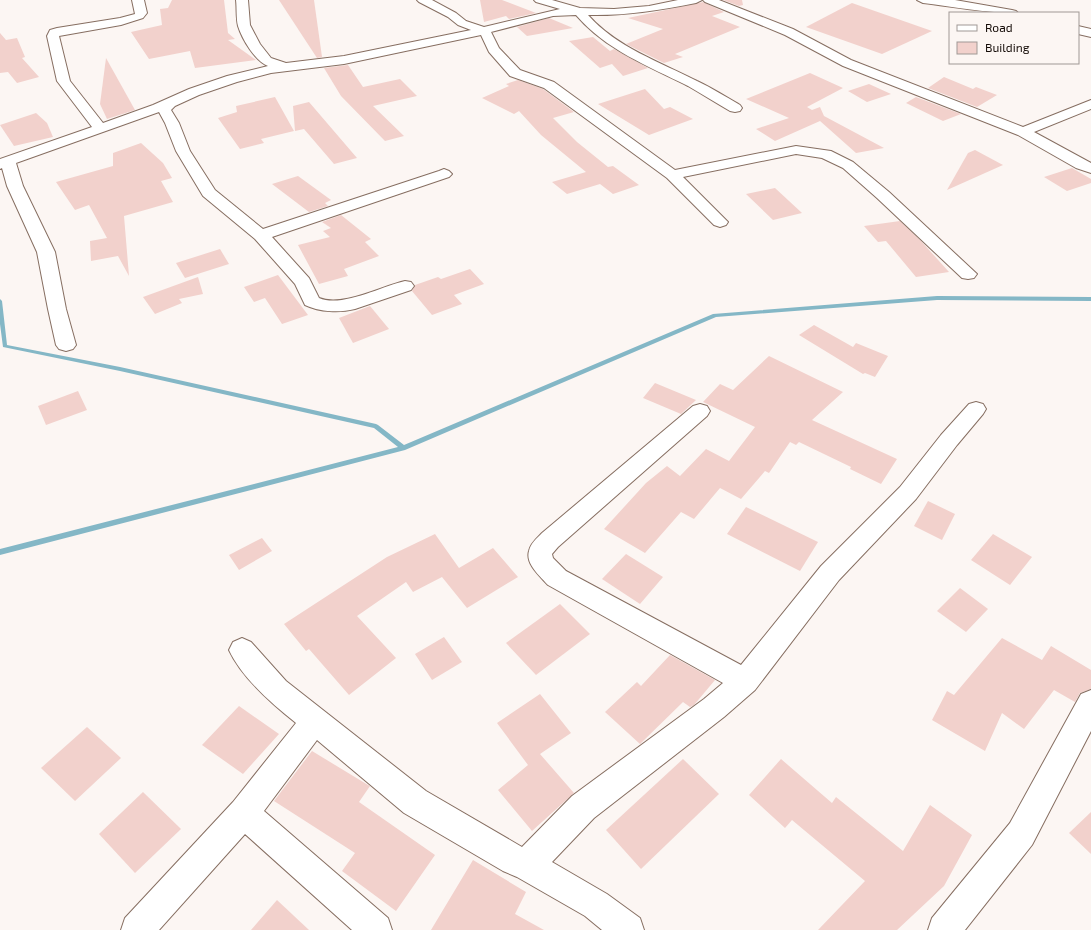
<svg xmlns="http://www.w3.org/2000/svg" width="1091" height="930" font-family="'Exo 2',sans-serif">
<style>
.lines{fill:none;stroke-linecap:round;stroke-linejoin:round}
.stream{fill:#84b7c6;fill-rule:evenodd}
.building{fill:#f2d1cc}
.street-casing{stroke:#866e61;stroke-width:2}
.street{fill:#fff;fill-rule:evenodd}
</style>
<rect width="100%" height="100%" fill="#fcf6f3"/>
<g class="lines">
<!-- stream -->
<polygon class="stream" points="937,296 1091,297 1091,301 937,300 716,317 405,450 0,555 0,549 398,447 374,428 120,371 3,347 0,324 0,299 2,301 7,345 120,367 376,424 378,425 404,445 713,314"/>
</g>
<!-- building -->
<g class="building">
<polygon points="172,0 224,0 228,33 235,39 228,40 256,60 195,68 190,51 149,59 131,32 162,25 160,9 168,8"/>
<polygon points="279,0 314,0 322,57 317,58"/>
<polygon points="480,0 502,0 536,13 509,19 506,16 484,22"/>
<polygon points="723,0 742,0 743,5 739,6"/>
<polygon points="703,2 724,12 712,16 740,27 675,54 683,57 664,63 626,44 663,29 628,18"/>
<polygon points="852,3 932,31 882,54 806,27"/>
<polygon points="549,18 573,28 527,36 517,27"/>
<polygon points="0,33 6,40 17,38 25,57 22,58 39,77 17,83 8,72 0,73"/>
<polygon points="593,37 610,51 614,49 648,68 623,76 612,64 600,68 569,41"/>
<polygon points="106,58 135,110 107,119 100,104"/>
<polygon points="348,65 363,87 400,79 417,96 373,106 404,136 385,141 341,96 324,68"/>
<polygon points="810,73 843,88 807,107 812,110 820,107 824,116 884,148 856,153 820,121 775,141 756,129 789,118 746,99"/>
<polygon points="944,77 973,89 976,87 997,95 977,107 928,88"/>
<polygon points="518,80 543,89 574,112 553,118 577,142 608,167 613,166 639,185 613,194 600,184 567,194 552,182 586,172 541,135 519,111 514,114 482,98 509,86 506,84"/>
<polygon points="869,84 891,94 867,102 848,91"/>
<polygon points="645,89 664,109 670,107 693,119 649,135 598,104"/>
<polygon points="275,97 294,131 261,139 264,143 240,149 218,118 237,112 236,106"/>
<polygon points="916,97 961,114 943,121 906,103"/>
<polygon points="309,102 357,158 334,164 304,129 295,131 293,106"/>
<polygon points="36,113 47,123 53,137 14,146 0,125"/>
<polygon points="141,143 163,163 172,178 161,181 173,202 124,216 129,276 118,256 91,261 90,241 107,238 89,205 75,210 56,182 113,166 113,153"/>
<polygon points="975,150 1003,165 947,190 968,153"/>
<polygon points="1072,168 1091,179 1091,183 1067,191 1044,177"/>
<polygon points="298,176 331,200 325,203 328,206 309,212 272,184"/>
<polygon points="775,188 802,213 773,220 746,194"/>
<polygon points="341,215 371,239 365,242 379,256 344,269 348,276 319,284 298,245 330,237 323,231 331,228 322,222"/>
<polygon points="900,221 920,240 949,272 916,277 886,241 878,242 864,226"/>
<polygon points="220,249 229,264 185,278 176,263"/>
<polygon points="470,269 484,284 454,295 462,304 432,315 412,291 415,285 438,277 441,279"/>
<polygon points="278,275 308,315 282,324 265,298 254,302 244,287"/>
<polygon points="198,277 203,294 179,299 182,303 155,314 143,297"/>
<polygon points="370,306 389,329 353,343 339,318"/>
<polygon points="814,325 853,347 856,343 888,356 875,377 865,373 863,374 799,335"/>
<polygon points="769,356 843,392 812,420 897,459 881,484 850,469 851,467 799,442 796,445 790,442 769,473 765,471 741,499 720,488 694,519 681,512 645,553 604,529 646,483 667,466 680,476 706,449 729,461 755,427 703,402 720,384 733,390"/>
<polygon points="655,383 696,400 681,414 643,398"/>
<polygon points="78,391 87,410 46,425 38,406"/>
<polygon points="928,501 955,514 942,540 914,526"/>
<polygon points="746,507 818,542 800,571 727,534"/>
<polygon points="435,534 459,568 493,548 518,577 467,608 442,577 413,592 406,582 357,616 396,658 349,695 309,649 306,651 284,624 387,557"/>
<polygon points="993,534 1032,557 1010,585 971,560"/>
<polygon points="262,538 272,551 239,570 229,555"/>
<polygon points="626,554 663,577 640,604 602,579"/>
<polygon points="960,588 988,609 966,632 937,611"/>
<polygon points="560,604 590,634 536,675 506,643"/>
<polygon points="444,637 462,662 432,680 415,654"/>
<polygon points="1002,638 1042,660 1051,646 1091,670 1091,689 1080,693 1075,702 1054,690 1024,729 1002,713 985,751 932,720 947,691 954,695"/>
<polygon points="670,655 715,680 694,705 690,707 683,702 640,744 605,712 637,682 641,686"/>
<polygon points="540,694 571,733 540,754 574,793 532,831 498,790 528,765 497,723"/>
<polygon points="239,706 279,734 243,774 202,745"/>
<polygon points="87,727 121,758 75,801 41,768"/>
<polygon points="312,751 368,785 370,786 359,802 435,855 396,911 342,871 355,853 274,801"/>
<polygon points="683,759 719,794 641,869 606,830"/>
<polygon points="781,759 832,803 836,797 903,851 930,805 972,835 944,886 897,930 818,930 865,881 792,820 785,828 749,795"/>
<polygon points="143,792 181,829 135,873 99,834"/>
<polygon points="1091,812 1091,854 1069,833"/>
<polygon points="473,860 526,892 515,914 544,930 431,930"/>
<polygon points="277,900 309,930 251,930"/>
</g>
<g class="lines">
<defs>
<g id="street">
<path d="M132,0H144L147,13L143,18L121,25L59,36L70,81L103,123L153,105L189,89L227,76L268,66C255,61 242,39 238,26C236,18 237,8 236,0H248L250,25L260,44L271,58L286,63L344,56L471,30L458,25L448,17L419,2L417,0H432L456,13L466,21L484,27L560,9L536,2L534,0H552L580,8L614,9L649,6L678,0H702L696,3C660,10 625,16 588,15C616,47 660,62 697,81C712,88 726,97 740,105L742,108L740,111L735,112L730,111C716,103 702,94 688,86C648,66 606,50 576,15L553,16L491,32L499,48L520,70L554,82L675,170L796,146L831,151L853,162L889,192L977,274L974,278L968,279L962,278L877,198L843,168L822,158L796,154L683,177L728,222L726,225L720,227L714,225L667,178L544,88L510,76L489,52L481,35L344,64L271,73L237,82L199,95L175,106L171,110L179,123L190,151L215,190L263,229L439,171L444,169L449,171L452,174L449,177L272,237L309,278L319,298C342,308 382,286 405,281L411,282L414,286L411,290L355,309C339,313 320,312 305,305L295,284L255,239L203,196L176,151L165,123L159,112L16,163L23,186L55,252L66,309L76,345L73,349L66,351L59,349L56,345L48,309L37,252L7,186L2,168L0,169V159L92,127L57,81L47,36L50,30L57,28L120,18L135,14Z"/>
<polygon points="703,0 719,0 793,29 851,60 1023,127 1091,100 1091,109 1034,132 1091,163 1091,173 1076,168 1018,135 843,66 785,35 705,2"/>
<path d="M917,0H955L1012,10L1016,11L1018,13C986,13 955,7 923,3Z"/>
<polygon points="1078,26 1091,29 1091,37 1078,34"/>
<path d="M976,402L983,404L986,409L983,414L957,445L916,499L839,580L755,690L724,717L594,818L552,862L607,894L640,918L644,930H602L585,916L517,877L503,871L404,813L317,740L264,811L388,918L392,930H352L245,834L159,930H121L125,918L233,802L296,723C272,704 242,678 229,650L233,642L242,638L251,642L286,681L426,791L522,847L572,796L704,699L723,683L548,585C541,577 525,564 529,551C530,544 537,538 542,533L693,406L700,404L707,406L710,411L707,416L558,547L552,554L553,558L566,571L741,665L821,566L900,487L941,435L969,404Z"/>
<polygon points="1091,690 1091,731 1032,845 965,930 928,930 932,918 1010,823 1081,694"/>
</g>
</defs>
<!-- street casing -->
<use href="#street" class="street-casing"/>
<!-- street -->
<use href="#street" class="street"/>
</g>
<!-- legend -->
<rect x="949" y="12" width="130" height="52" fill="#fcf6f3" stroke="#9f9895"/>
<rect x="957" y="25" width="20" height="6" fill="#ffffff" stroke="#9f9895"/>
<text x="985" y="32" font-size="12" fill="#140b07">Road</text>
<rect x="957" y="42" width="20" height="12" fill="#f2d1cc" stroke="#9f9895"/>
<text x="985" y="52" font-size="12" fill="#140b07">Building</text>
</svg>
